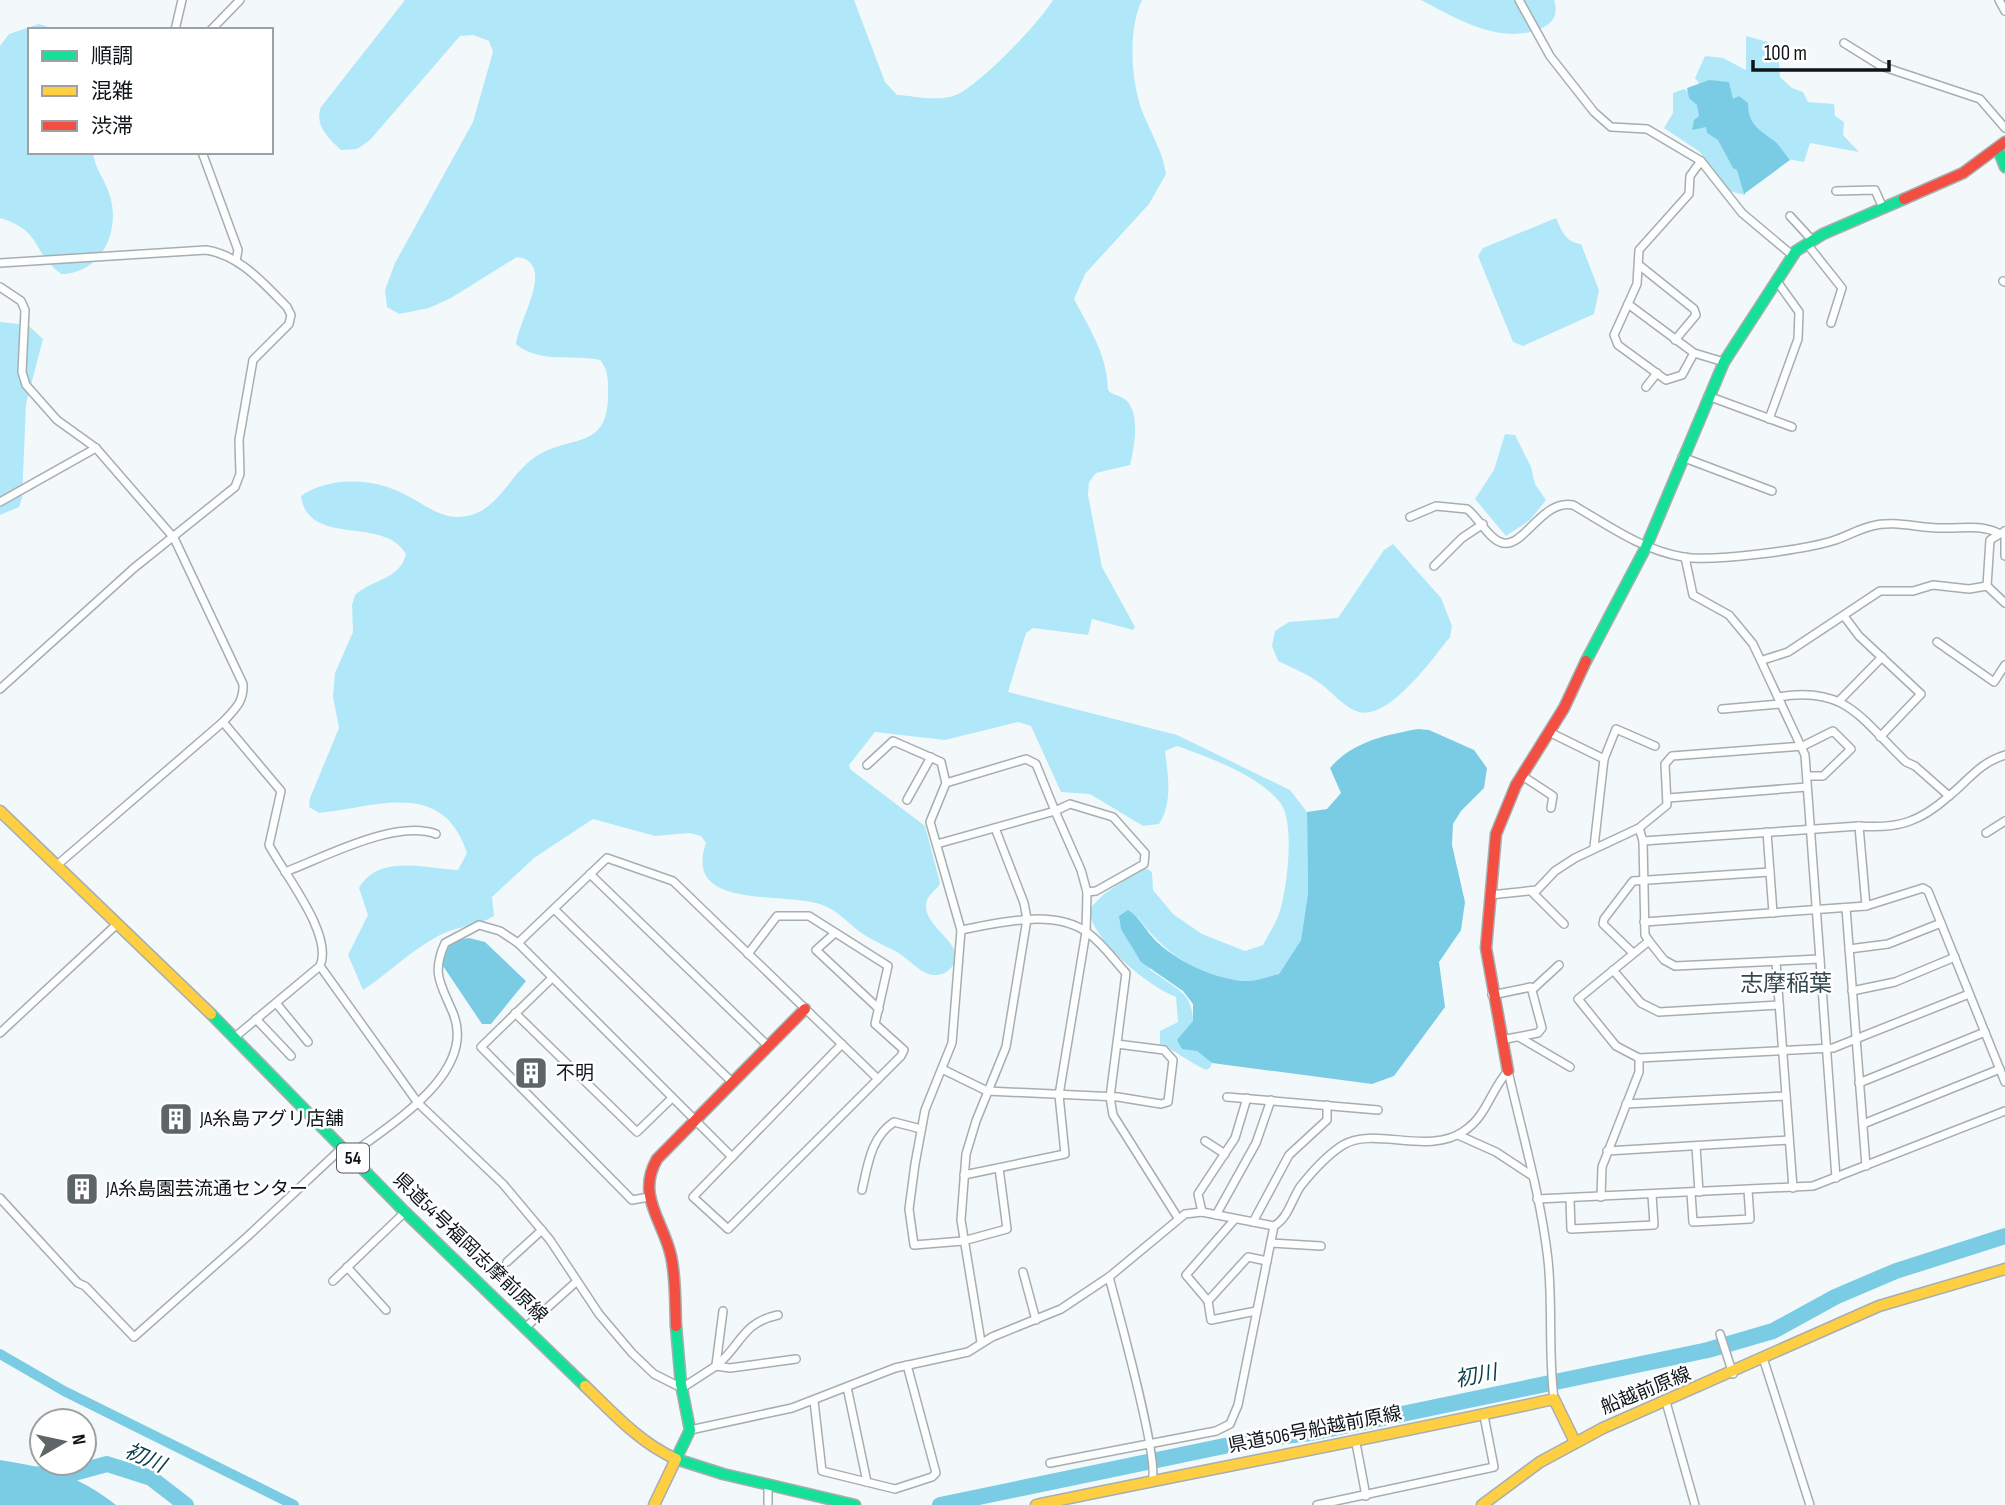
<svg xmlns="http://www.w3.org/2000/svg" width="2005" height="1505" font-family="'Sofia Sans Condensed','Noto Sans JP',sans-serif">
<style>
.green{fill:#b0e8fa}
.water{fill:#79cce4}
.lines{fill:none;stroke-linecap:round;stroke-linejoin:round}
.canal{stroke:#79cce4;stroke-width:10}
.river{stroke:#79cce4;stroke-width:16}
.street-casing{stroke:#a7aeb0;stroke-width:10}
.fast-casing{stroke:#a7aeb0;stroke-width:13}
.slow-casing{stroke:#a7aeb0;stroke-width:13}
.jam-casing{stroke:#a7aeb0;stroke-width:13}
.street{stroke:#fdfefe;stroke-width:7}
.fast{stroke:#16e098;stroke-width:10}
.slow{stroke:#ffcf43;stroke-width:10}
.jam{stroke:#f24e42;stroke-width:10}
.labels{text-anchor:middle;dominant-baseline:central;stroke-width:5;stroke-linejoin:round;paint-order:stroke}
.shield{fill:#fff;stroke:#565b5d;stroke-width:2}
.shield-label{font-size:18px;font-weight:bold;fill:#0d1518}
.poi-label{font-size:19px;fill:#0d1518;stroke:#fff;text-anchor:start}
.street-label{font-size:19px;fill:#0d1518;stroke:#fff}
.water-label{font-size:21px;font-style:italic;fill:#083d4b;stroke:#fff}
.quarter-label{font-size:23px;fill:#34474e;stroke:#fff}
</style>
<rect width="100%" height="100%" fill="#f3f9fa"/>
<!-- green -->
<g class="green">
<path d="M405,0H854L885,82L897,95C915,96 939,102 956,95C980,85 1039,23 1053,0H1142C1128,29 1131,78 1141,108C1149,130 1163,151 1166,174L1149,204L1085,274L1074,299C1090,330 1107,354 1108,390C1113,396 1117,394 1123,398C1142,409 1134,449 1130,465L1096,473L1089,482L1088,495L1102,567L1135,627L1133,630L1092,619L1088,635L1033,628L1026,633L1008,692L1177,735L1290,790L1307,812L1308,893L1301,940L1279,974C1269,976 1257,981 1247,981C1201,980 1162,951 1137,916L1150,970C1199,1003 1189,994 1197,1051L1212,1063L1210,1068L1206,1070C1188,1062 1177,1051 1160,1044V1031L1178,1022L1176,997C1148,986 1091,940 1089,909L1104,894L1144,867L1152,872L1153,890L1173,914L1202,934L1245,951L1263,945C1269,934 1276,923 1280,911C1287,888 1295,824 1281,804C1261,776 1208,757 1177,746L1165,751C1168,775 1173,803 1159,824L1143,826L1090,794L1061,792L1031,726L1018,722L945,740L875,732L849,765L850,769L925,826L940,883C937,890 930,893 927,900C918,927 972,944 951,968C945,975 934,977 926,973C917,969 909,960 900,954C889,947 875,942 863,934C851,926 841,914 829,908C794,888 681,915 706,843L701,836L690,833L655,836L593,819L534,858L492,897L494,916C479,926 456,926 438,936C410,951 389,973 363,990L348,955L368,915L359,888C378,854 424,868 458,870L467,853C443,778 376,807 319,813L309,807L310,798L339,728L333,697L335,673L353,632L352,605L355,595C372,579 400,580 406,554C384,515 308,548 301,496C329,476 374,478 404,494C421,502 438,517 457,517C497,517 507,476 535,457C570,434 608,451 608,395C608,382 609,370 600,360C573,354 539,364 516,344C519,319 557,262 517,257L451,298L429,308L399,314L387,307L385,290L395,263L473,122L493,52L489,41L473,35L460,36L370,140L357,149L341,150C328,138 314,125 321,107Z"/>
<path d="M1421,0H1554C1558,12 1555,21 1544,27C1503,47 1457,19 1421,0Z"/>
<path d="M39,24L56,30H30V152H93C94,167 105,180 109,193C122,229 102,274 61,274C30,250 43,231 0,218V46L9,34Z"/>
<polygon points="1746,36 1771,43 1779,62 1780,77 1792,88 1803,92 1808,102 1834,104 1835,116 1844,122 1843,135 1859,152 1810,143 1804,162 1782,158 1701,86 1695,78 1705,56 1723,58 1746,70"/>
<path d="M1684,89C1697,96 1700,112 1707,124C1719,144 1750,169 1745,195L1729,191L1700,152L1664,128L1673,113V93Z"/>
<path d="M1556,218C1562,231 1565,242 1581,244L1599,290L1594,314L1523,346L1513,342L1478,256L1483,248Z"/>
<polygon points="0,322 28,325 43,339 26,404 22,498 19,507 0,515"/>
<polygon points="1505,434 1515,435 1531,467 1535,484 1546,500 1530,520 1506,536 1475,499 1494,470"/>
<path d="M1393,544L1441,598L1452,626L1450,637C1433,658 1387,724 1356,711C1343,706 1332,692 1321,684C1308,674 1293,668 1278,661L1272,646L1275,631L1289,622L1338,618L1384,550Z"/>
</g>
<!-- water -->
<g class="water">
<path d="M1709,80L1729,82L1733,99L1739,96L1748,103C1748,125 1760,130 1773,140C1781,146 1784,154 1790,160L1744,194L1737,170L1733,168L1718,140L1707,133L1706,127L1692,130L1694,120L1699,116L1697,105L1689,98L1687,88Z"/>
<path d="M1418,729L1429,730L1474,750L1487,768L1484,788L1461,811L1453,824L1452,845L1465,902L1461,930L1439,962L1445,1007L1394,1076L1372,1084L1212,1063L1197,1051L1182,1049L1177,1040L1193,1021V1004L1183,991L1141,962L1121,929L1119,916L1128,910C1141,918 1146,932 1157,942C1180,963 1216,980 1247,981C1257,981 1269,976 1279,974L1301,940L1308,893L1307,812L1327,809L1341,793L1330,768C1352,742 1385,735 1418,729Z"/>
<path d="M469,938L485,942L526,981L491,1024H482L441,963C445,946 451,940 469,938Z"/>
<path d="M0,1460C49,1468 76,1474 116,1505H0Z"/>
</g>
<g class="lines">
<!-- canal -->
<polyline class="canal" points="0,1354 64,1391 294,1505"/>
<!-- river -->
<g class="river">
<polyline points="0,1476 74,1473 107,1464 151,1478 186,1505"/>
<polyline points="940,1505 1258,1439 1311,1433 1708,1350 1773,1331 1835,1297 1896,1271 2005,1236"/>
</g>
<defs>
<g id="street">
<polyline points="1519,0 1550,56 1594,112 1611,127 1647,129 1701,161 1742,213 1792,255"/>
<polyline points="1999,0 2005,11"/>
<polyline points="175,30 182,0"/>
<polyline points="211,30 240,0"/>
<polyline points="1844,43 1881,66 1980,99 2005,128"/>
<polyline points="202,152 238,250 236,261"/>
<polyline points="1701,161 1690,176 1689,194 1639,250 1637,284 1628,304 1694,353 1724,362"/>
<polyline points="1836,191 1875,190 1883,208"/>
<polyline points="1790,216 1812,240"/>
<polyline points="1807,244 1842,288 1831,323"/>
<path d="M0,263L206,250C240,255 264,284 287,307L291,315L289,324L253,360L239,440L240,474L235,487L134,568L0,689"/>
<polyline points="1639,265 1694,309 1696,315 1675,340"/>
<polyline points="2003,281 2005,282"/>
<path d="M0,287L21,301L25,310L22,372L26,385L57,420L96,448L174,538L243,684C244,702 235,709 223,722L56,866"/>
<polyline points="1628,304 1614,335 1618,345 1666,380 1682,375 1694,353"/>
<polyline points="1646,387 1657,373"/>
<polyline points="1708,396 1792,427"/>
<polyline points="1769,419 1798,339 1799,312 1776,280"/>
<polyline points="1682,457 1772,491"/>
<polyline points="0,502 96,448"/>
<path d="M1410,517L1436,506L1467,509C1479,518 1489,540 1503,543C1525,547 1542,499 1573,505C1609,526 1642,550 1683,557C1713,562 1802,550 1832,541C1846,537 1858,529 1872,526C1893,520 1919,528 1941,528C1962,529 1979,524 1998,533"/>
<polyline points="2005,531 2005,556"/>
<polyline points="1685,557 1693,595 1729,615 1753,644 1805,755 1836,1178"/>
<polyline points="1434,566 1462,538 1483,524"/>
<polyline points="1987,586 1990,540 2005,531"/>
<polyline points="1844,616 1859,636 1921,694 1880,737"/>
<polyline points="1937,642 1994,682 2005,665"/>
<polyline points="1763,660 1788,652 1880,591 1913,591 1933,585 1969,589 1987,586 2005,603"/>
<path d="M1778,697C1846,685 1861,719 1906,762L1915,766L1949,796"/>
<polyline points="1840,700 1882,657"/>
<polyline points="1722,709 1781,704"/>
<path d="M223,722L281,791L269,845C284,874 334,935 320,966L235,1037"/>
<polyline points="1549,732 1604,759"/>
<polyline points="867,765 893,741 941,762 946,783 930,822 961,930 952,1043 925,1110 915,1164 909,1209 914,1245 963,1241 1007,1229 999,1168"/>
<polyline points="1521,775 1553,796 1551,808"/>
<polyline points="946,783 1026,759 1036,764 1055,811 1070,804 1113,817 1145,853 1144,864 1096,891 1087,892"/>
<polyline points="1668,798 1807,787"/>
<polyline points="907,800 931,757"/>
<polyline points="1859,826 1866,906"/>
<polyline points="1639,828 1643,841 1645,935 1649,941 1578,999 1616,1046 1639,1058 1833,1048 1969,994"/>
<polyline points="1767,832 1773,913"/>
<polyline points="1986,833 2005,821"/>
<path d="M1643,841L1859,826C1898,829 1920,822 1949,796C1969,780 1979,763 2005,755"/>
<polyline points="937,844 1055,811 1081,870 1087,892 1086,932 1059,1095 1065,1154 964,1175"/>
<polyline points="1594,847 1604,759 1616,729 1655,746"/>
<path d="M285,872C325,857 395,819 436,834"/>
<polyline points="590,874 768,1046"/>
<polyline points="1531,891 1564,924"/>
<polyline points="1490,895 1537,890 1555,871 1575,858 1639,828 1667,805 1665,764 1672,756 1803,746 1833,731 1851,749 1823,776 1807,776"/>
<polyline points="1846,908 1866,1166"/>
<polyline points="554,909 732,1082"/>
<polyline points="1644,922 1866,906 1923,888 1928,891 2005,1082"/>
<path d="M961,930C998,923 1054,908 1088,933C1103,944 1114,960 1126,973L1110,1097L1113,1115L1178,1218"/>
<polyline points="835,933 816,950 879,1009"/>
<polyline points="1649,941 1664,960 1675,966 1820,959"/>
<polyline points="518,943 607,858 673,881 878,1079"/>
<polyline points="1849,949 1888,944 1941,923"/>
<polyline points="1633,953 1603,924 1604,919 1633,881 1770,872"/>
<polyline points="748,954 777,916 809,916 888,966 875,1024 904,1050 901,1056 728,1229 693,1197 842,1044"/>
<polyline points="1776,962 1793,1188"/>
<polyline points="320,966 418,1103 503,1184 550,1240 599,1314 632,1353 654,1374 682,1388 716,1366 730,1368 796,1359"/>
<polyline points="1613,970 1641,1003 1659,1012 1779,1005"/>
<polyline points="552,978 481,1047 632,1200 649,1197"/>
<polyline points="1533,989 1559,965"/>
<polyline points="1852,991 1895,982 1955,957"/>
<polyline points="1492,995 1531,987 1542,1028 1538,1033 1501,1040"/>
<polyline points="276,1003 308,1042"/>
<polyline points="515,1013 637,1132 672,1098"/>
<polyline points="256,1019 291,1056"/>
<polyline points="0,1033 116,925"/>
<polyline points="1519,1037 1570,1067"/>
<polyline points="942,1069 987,1091 1118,1097 1161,1104 1168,1102 1173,1060 1164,1050 1117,1044"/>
<path d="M1508,1071C1522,1133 1541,1197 1548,1260C1553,1306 1548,1352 1554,1399"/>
<polyline points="1859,1083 1985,1032"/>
<polyline points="1227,1097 1378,1110"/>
<polyline points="1626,1104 1786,1096"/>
<polyline points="1863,1124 2000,1069"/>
<polyline points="1458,1135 1496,1152 1531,1175"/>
<polyline points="1205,1141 1225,1154"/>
<polyline points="1696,1147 1699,1192"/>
<polyline points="1607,1151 1789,1140"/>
<path d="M350,1155C389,1125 478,1073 453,1013C441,984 431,974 445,943L479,925L500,931L518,943L732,1157"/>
<path d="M862,1190C868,1164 871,1137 894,1122L921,1129"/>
<polyline points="1691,1193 1693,1222 1750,1219 1748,1190"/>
<polyline points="1601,1197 1602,1167 1639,1072 1639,1058"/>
<polyline points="0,1198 78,1283 85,1286 134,1337 248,1236 342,1148"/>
<polyline points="1537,1199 1813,1186 2005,1111"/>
<polyline points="1570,1199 1571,1229 1654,1225 1652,1195"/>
<polyline points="1202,1212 1198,1194 1235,1138 1247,1098"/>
<polyline points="1216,1215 1256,1143 1271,1100"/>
<polyline points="1235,1219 1186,1275 1208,1301 1211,1320 1256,1311"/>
<polyline points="1253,1222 1289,1155 1327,1120 1327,1105"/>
<polyline points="1271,1243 1321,1246"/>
<polyline points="507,1262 542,1230"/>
<polyline points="347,1267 386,1310"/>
<polyline points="1023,1272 1036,1320"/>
<path d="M1109,1277C1117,1307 1160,1462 1152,1480"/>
<polyline points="333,1281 405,1212"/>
<polyline points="1208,1301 1248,1257 1267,1261"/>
<polyline points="526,1327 576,1282"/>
<polyline points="1720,1334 1733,1374"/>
<polyline points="981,1342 961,1220 966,1154 976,1121 1006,1047 1027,919 1024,903 995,828"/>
<polyline points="1764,1361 1810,1505"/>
<polyline points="716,1365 723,1311"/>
<path d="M716,1366C742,1345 741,1323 778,1315"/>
<polyline points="847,1387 867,1482"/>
<polyline points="814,1401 822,1471 895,1489 932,1477 936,1473 907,1365"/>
<polyline points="1666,1402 1695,1505"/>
<path d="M690,1430L792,1408L895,1368L968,1352L992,1337L1061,1309L1109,1277L1185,1214L1202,1212L1274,1226C1288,1218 1291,1201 1300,1187C1311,1173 1327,1155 1343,1145C1374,1126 1428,1156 1464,1131C1487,1116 1490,1091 1508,1071"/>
<polyline points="1356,1443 1366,1496"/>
<polyline points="1050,1463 1216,1431 1230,1424 1238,1405 1274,1226"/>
<polyline points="768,1484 768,1505"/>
<polyline points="1317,1505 1494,1467 1484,1416"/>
</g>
<g id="fast">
<polyline points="1998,149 2005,167"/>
<polyline points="1586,661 1646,547 1724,362 1796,251 1823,234 1904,199"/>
<polyline points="211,1014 405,1212 585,1386"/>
<polyline points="676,1326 681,1384 690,1430 676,1459 723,1474 855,1505"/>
</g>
<g id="slow">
<polyline points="0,811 211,1014"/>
<path d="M585,1386C613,1413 640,1443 676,1459L654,1505"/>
<path d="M1036,1505C1209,1469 1382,1437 1554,1399L1574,1440"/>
<polyline points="1482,1505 1540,1462 1603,1428 1879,1306 2005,1269"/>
</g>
<g id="jam">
<polyline points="1904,199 1963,173 2005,142"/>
<polyline points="1508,1071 1486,948 1496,834 1516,785 1564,708 1586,661"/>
<path d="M676,1326C675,1303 676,1278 671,1256C663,1220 636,1196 657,1159L805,1009"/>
</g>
</defs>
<!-- street casing -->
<use href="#street" class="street-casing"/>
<!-- fast casing -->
<use href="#fast" class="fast-casing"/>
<!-- slow casing -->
<use href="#slow" class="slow-casing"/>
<!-- jam casing -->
<use href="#jam" class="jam-casing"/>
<!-- street -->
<use href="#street" class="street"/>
<!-- fast -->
<use href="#fast" class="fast"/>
<!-- slow -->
<use href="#slow" class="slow"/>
<!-- jam -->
<use href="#jam" class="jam"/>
</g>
<!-- icons -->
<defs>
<symbol id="building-square" viewBox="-11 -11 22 22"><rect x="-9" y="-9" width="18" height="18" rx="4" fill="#5e6567" stroke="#fff"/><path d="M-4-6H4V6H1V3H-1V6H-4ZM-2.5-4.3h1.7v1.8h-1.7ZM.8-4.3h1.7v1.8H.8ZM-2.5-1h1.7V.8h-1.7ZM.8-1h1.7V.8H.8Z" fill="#fff"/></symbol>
</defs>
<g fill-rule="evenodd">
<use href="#building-square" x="512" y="1054" width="38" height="38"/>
<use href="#building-square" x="157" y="1100" width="38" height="38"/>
<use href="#building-square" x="63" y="1170" width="38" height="38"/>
</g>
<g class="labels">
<!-- shield labels -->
<rect class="shield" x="337" y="1143.5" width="32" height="29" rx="5"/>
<g class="shield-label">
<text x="353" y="1158">54</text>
</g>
<!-- poi labels -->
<g class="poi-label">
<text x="556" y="1073">不明</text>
<text x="200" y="1119">JA糸島アグリ店舗</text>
<text x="106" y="1189">JA糸島園芸流通センター</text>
</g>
<!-- street labels -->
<g class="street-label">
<text transform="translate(470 1248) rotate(44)">県道54号福岡志摩前原線</text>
<text transform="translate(1646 1391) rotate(-22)">船越前原線</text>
<text transform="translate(1315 1430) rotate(-11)">県道506号船越前原線</text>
</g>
<!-- water labels -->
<g class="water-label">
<text transform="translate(1476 1376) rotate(-11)">初川</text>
<text transform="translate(145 1458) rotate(24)">初川</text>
</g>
<!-- quarter labels -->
<g class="quarter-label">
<text x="1786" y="984">志摩稲葉</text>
</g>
</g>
<!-- legend -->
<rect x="28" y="28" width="245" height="126" fill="#ffffff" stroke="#9ea1a3" stroke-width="2"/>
<rect x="42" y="51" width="35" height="10" fill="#16e098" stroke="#9ea1a3" stroke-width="2"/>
<text x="91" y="63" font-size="21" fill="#0d1518">順調</text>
<rect x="42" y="86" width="35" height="10" fill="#ffcf43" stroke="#9ea1a3" stroke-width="2"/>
<text x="91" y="98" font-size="21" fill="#0d1518">混雑</text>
<rect x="42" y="121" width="35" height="10" fill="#f24e42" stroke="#9ea1a3" stroke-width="2"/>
<text x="91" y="133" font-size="21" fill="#0d1518">渋滞</text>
<!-- north arrow -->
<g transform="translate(63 1442) rotate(81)"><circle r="33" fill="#ffffff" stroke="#9ea1a3" stroke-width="2"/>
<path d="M0-5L12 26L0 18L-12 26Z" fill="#5e6567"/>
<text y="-10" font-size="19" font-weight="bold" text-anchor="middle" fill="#0d1518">N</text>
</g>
<!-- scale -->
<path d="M1753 60v10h136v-10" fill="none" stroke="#0d1518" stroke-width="3.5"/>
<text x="1764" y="60" font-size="21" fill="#0d1518" stroke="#ffffff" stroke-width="5" paint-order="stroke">100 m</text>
</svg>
